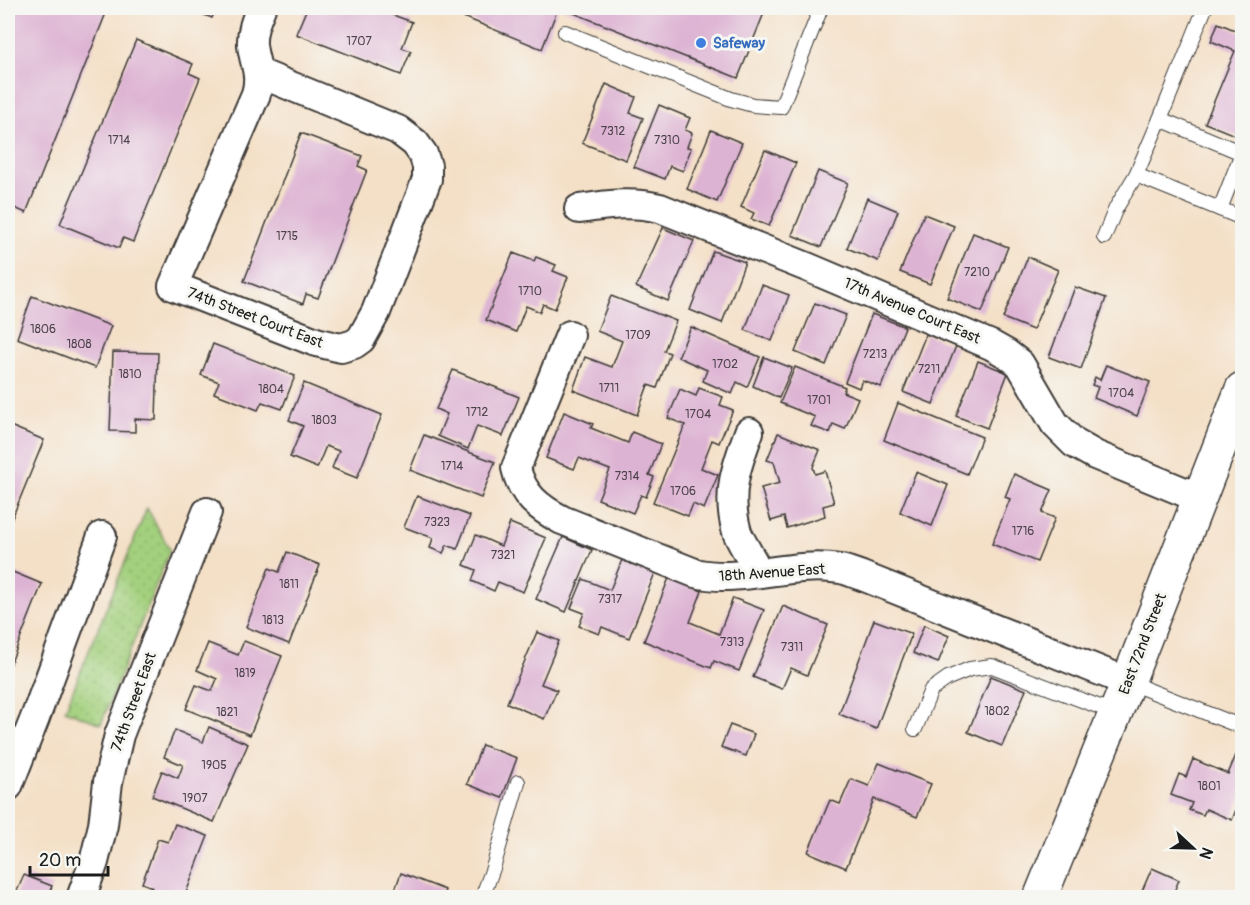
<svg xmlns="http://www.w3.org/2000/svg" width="1250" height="905" font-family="Pangolin,sans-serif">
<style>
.green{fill:url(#green-dots);stroke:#60764c;stroke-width:1.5}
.building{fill:#ddb3d3}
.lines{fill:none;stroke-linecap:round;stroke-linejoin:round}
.lane-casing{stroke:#3c3936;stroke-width:16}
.street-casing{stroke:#3c3936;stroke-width:32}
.secondary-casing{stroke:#3c3936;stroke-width:36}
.lane{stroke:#fff;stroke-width:14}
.street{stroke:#fff;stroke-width:28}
.secondary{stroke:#fff;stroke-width:33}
.shop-dot{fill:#3f7fe0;stroke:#f6f6f2;stroke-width:2}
.labels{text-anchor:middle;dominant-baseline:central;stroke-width:6;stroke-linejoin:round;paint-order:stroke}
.number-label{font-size:12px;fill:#4c424a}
.shop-label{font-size:15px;font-weight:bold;fill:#366cbe;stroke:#f6f6f2;text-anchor:start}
.street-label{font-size:15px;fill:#1c1c1c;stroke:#f6f6f2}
</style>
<defs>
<pattern id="green-dots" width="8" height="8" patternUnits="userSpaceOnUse" patternTransform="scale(1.5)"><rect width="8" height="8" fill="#a3d07d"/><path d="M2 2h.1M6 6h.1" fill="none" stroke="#8cb26b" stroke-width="1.8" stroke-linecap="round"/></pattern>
</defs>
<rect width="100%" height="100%" fill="#f6f6f2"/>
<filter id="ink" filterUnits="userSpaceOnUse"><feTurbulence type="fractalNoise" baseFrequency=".0167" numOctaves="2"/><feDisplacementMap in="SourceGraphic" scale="12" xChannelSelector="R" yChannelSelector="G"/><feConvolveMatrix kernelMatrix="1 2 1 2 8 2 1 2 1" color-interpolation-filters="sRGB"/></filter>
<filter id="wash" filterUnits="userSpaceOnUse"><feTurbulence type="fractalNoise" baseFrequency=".008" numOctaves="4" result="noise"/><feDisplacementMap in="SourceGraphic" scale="24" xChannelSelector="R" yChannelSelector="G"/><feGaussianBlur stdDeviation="1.35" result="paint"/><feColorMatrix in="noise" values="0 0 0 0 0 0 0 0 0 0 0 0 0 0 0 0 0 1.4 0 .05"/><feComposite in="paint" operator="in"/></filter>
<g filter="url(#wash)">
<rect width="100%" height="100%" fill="#f4e0c7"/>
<!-- green -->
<polygon class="green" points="147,508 170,550 101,724 65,710"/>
<g id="blocks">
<!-- building -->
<g class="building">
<polygon points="8,8 108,8 26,213 8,205"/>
<polygon points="187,8 228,8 226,12 216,8 212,18"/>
<polygon points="307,8 318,8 332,13 334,8 374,8 412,22 402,48 411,51 401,75 296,34"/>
<polygon points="464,8 558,8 542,49 461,16"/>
<polygon points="561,8 766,8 738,78"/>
<polygon points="1218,23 1242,33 1242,138 1205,123 1235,51 1211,41"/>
<polygon points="136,40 193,64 189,73 200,78 133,242 123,238 119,248 60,224"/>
<polygon points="606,84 636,97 630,113 643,118 626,160 582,143"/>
<polygon points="659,105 690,118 685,130 692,133 687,147 691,148 683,171 670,166 665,179 634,167"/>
<polygon points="711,130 742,143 717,202 687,189"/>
<polygon points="301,133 362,156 358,166 367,170 318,298 306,294 303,304 244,281"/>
<polygon points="765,150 796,163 769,226 751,219 754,213 741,207"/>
<polygon points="818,171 848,183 821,247 792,235"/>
<polygon points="867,198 898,211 878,261 847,248"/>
<polygon points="924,214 954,226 930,284 900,272"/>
<polygon points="663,228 694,241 668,301 636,287"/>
<polygon points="973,233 1008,247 982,312 947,298"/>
<polygon points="713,251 745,262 722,323 690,310"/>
<polygon points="513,253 534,261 536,257 556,265 553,271 568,277 555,309 543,304 540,312 526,306 516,332 486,320"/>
<polygon points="1028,257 1058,270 1033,330 1003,318"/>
<polygon points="762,285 789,295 772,341 745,330"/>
<polygon points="1075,287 1106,298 1081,369 1049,357"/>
<polygon points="32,296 111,326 95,368 17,338"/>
<polygon points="611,296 676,321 664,351 670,353 657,388 648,385 637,415 573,390 585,357 612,367 622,341 597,331"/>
<polygon points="815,303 846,315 826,365 795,352"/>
<polygon points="872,314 905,327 881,387 862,380 859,388 845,382"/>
<polygon points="691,327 760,357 747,387 737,382 732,394 703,381 707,370 678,357"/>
<polygon points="926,334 956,346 933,404 903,392"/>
<polygon points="213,344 295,376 282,409 262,402 258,410 214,393 219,382 201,375"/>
<polygon points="113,352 158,353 156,420 135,419 135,432 110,431"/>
<polygon points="764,357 792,368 779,398 753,386"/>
<polygon points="978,361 1008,373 987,428 956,416"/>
<polygon points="1106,365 1150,382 1137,416 1094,398 1098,387 1092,385 1095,377 1100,380"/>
<polygon points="795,367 845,387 843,392 858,398 845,429 833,424 830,433 811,426 815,417 780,403"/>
<polygon points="453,370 519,397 503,436 477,426 468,449 438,436 447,414 436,409"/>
<polygon points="304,383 382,415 357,478 332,468 339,451 326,446 317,468 290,457 303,426 289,420"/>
<polygon points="699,388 723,397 720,405 733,410 719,443 712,440 701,468 718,475 704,509 693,504 688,516 653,502 685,425 668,418 680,389 696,396"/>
<polygon points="898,403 982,437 967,474 884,440"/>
<polygon points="564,412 593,424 591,428 628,443 632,432 661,444 649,475 654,477 646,497 641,495 633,513 598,499 610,470 579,458 574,469 546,458"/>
<polygon points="8,425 44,440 8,528"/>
<polygon points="778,433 820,450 813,467 815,474 825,471 834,503 823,506 825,516 787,528 784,517 771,521 761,488 780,483 774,462 767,460"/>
<polygon points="424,435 495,462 481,498 410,470"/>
<polygon points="916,472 948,485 932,526 900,512"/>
<polygon points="1014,474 1052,490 1042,513 1055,518 1037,562 992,544 1010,499 1005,497"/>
<polygon points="417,496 470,516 457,549 447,545 443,553 430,548 433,538 404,527"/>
<polygon points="510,523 546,538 523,592 498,582 494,591 472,581 476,570 464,565 476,535 501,546"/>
<polygon points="563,537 592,550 566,612 536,599"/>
<polygon points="287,552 320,565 289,644 246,627 269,568 279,572"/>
<polygon points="622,560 655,573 629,638 602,627 599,634 579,626 584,613 571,608 583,579 610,590"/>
<polygon points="8,570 42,584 8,670"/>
<polygon points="669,578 702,591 690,622 719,634 733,598 764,610 739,671 714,661 711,668 644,641"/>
<polygon points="783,606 828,625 807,675 791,668 782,689 753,677"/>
<polygon points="874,620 912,634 876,729 839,714"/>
<polygon points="924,625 949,636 938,663 913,653"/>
<polygon points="537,632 559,641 541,684 557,690 544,719 507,703"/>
<polygon points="244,641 282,656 250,735 186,709 196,685 212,691 217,679 197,670 208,643 238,655"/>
<polygon points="991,676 1026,690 1002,746 968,732"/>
<polygon points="730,725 754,734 746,756 721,747"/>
<polygon points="209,727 248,744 214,822 152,796 162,771 178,778 183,765 164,757 175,730 203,742"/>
<polygon points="482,745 517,758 502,798 467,784"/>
<polygon points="1236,755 1242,758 1242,795 1232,820 1206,809 1203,815 1189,810 1192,803 1171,795 1179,774 1186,777 1193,759 1228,774"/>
<polygon points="879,763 931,784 917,817 874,799 846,868 808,852 830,800 840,804 851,779 869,786"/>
<polygon points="175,824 208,836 184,898 148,898 152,887 142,883 158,839 168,842"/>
<polygon points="1152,868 1179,880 1172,896 1177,898 1139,898"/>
<polygon points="401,873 445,890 443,898 392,898"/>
<polygon points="24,875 52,886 47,898 14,898"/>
</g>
</g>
</g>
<g filter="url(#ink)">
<use href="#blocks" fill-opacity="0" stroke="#3c3936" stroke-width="1.5"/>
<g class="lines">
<defs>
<g id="lane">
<polyline points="565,32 731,99 753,105 781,107 821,8"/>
<polyline points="1160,119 1242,153"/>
<polyline points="1136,175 1242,218"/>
<polyline points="1220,209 1242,153"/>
<polyline points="1104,237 1116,208 1136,175 1160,119 1205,8"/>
<polyline points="1128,682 1242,727"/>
<polyline points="915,729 931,690 948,678 970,669 992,666 1116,713"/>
<polyline points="482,898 493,868 518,782"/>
</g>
<g id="street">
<path d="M259,73L398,130L415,143L423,154L427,166V179L376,312L361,339L354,344L341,348L316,342L173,286L256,94C262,74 254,64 252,45C251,32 256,20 261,8"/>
<path d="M579,209C607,205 632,201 660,208L807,267L991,345L1007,354L1020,364L1055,424L1074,443L1095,455L1199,498"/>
<path d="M570,335L516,468C522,495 539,508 562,520L695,573C743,584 791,561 840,569C847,570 855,574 862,576L1128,682"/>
<path d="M749,432C736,467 726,494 737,532C740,541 754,562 759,573"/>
<polyline points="8,786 35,718 102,536"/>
<polyline points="81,898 94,862 103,825 108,782 119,735 207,512"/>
</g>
<polyline id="secondary" points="1040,898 1128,682 1242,389"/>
</defs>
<!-- lane casing -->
<use href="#lane" class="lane-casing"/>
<!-- street casing -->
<use href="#street" class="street-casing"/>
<!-- secondary casing -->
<use href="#secondary" class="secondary-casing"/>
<!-- lane -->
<use href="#lane" class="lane"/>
<!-- street -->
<use href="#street" class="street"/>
<!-- secondary -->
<use href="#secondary" class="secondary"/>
</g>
</g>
<!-- markers -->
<circle class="shop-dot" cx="701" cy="43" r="6"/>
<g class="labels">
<!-- number labels -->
<g class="number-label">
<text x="359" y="41">1707</text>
<text x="613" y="131">7312</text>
<text x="119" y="140">1714</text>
<text x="667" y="140">7310</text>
<text x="287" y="236">1715</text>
<text x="977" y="272">7210</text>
<text x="530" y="291">1710</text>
<text x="43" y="329">1806</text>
<text x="638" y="335">1709</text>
<text x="79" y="344">1808</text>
<text x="875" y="354">7213</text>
<text x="725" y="364">1702</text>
<text x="929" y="369">7211</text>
<text x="130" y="374">1810</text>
<text x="609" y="388">1711</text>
<text x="271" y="389">1804</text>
<text x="1121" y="393">1704</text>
<text x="819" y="400">1701</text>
<text x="477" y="412">1712</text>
<text x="698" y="414">1704</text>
<text x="324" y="420">1803</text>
<text x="452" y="466">1714</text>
<text x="627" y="476">7314</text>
<text x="683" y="491">1706</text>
<text x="437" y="522">7323</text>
<text x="1023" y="531">1716</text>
<text x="503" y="555">7321</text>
<text x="289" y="584">1811</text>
<text x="610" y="599">7317</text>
<text x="273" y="620">1813</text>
<text x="732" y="642">7313</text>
<text x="792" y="647">7311</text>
<text x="245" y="673">1819</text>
<text x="997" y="711">1802</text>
<text x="227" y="712">1821</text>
<text x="214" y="765">1905</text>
<text x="1209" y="786">1801</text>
<text x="195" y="798">1907</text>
</g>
<!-- shop labels -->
<g class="shop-label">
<text x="713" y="43">Safeway</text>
</g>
<!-- street labels -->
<g class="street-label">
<text transform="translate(912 311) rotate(23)">17th Avenue Court East</text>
<text transform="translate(255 318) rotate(21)">74th Street Court East</text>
<text transform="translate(772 573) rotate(-4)">18th Avenue East</text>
<text transform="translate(1143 644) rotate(-69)">East 72nd Street</text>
<text transform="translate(134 702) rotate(-70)">74th Street East</text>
</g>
</g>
<!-- margin -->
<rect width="1250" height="905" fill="none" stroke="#f6f6f2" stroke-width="30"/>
<!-- north arrow -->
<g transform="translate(1193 848) rotate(112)" stroke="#f6f6f2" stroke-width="4.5" paint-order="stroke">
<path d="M0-4.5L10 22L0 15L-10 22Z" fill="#1c1c1c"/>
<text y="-9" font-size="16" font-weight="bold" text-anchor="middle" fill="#1c1c1c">N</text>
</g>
<!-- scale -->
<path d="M30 866v9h78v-9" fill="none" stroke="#1c1c1c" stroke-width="3"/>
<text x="39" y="866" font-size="18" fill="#1c1c1c" stroke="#f6f6f2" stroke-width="4.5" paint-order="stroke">20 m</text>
</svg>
